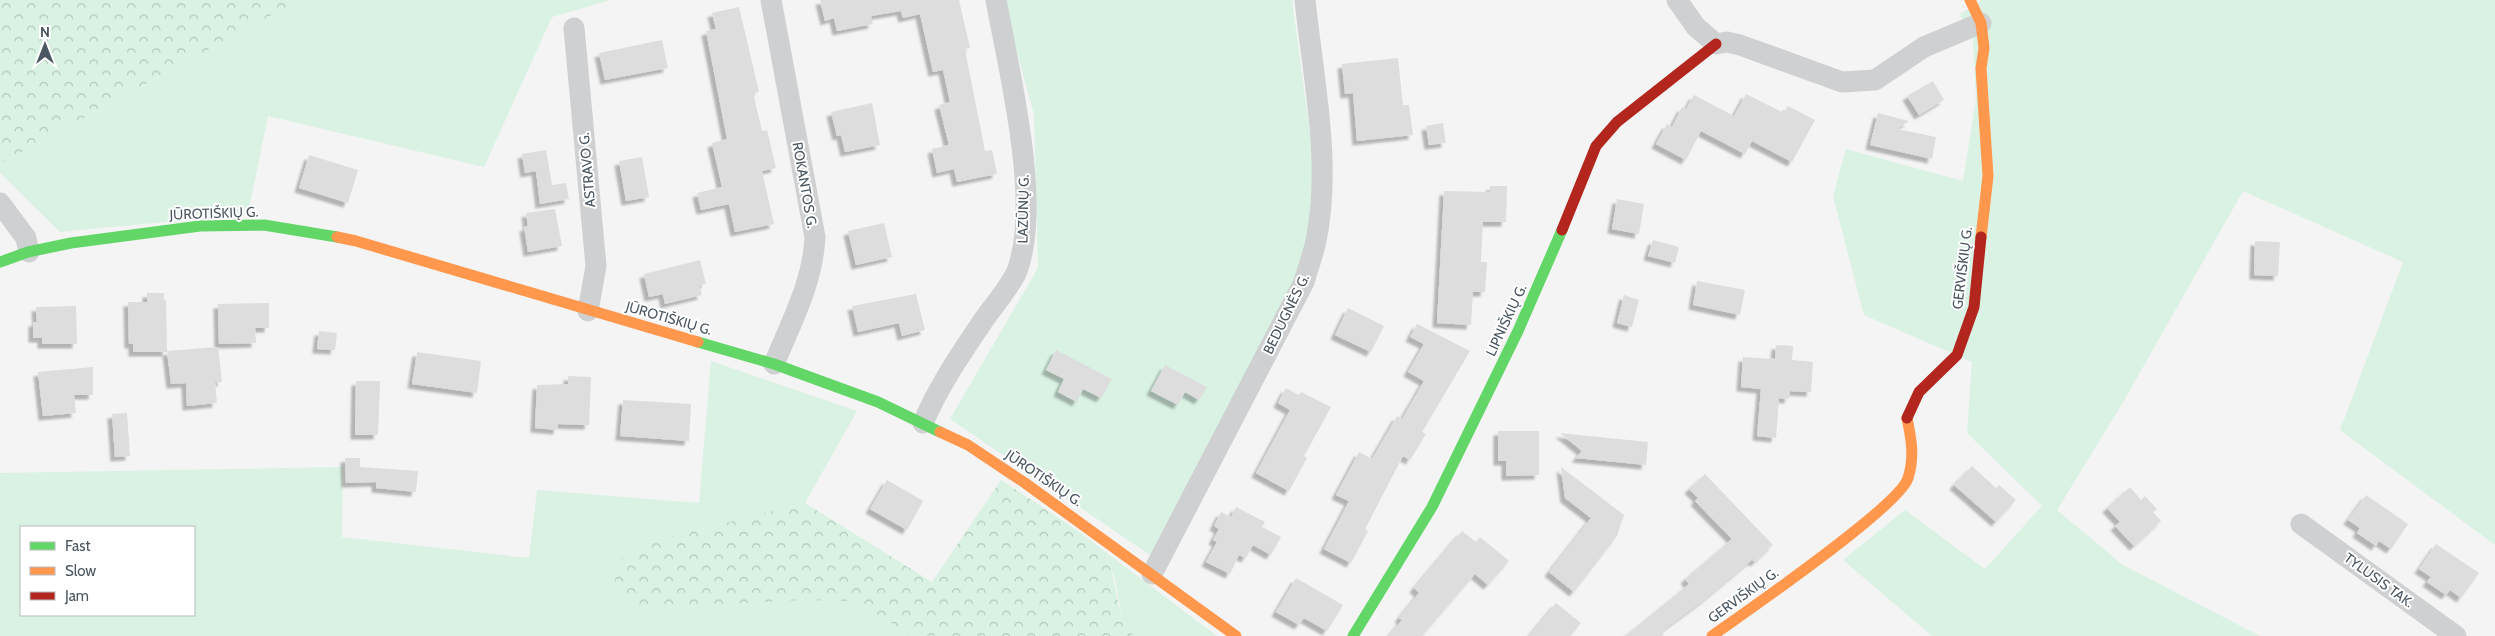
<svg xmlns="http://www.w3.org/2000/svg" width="2495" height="636" font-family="Cabin,sans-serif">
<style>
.green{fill:#d9f2e3;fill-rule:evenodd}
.forest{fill:url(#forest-crowns)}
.building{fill:#ddddde;filter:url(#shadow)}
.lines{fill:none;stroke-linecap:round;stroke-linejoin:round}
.street{stroke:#ced0d2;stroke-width:21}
.fast{stroke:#63d668;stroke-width:11}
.slow{stroke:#ff974d;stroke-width:11}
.jam{stroke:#b3261e;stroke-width:11}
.labels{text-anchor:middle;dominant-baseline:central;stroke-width:4;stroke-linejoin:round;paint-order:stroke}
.street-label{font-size:14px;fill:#4a5661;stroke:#fff}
</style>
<defs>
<pattern id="forest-crowns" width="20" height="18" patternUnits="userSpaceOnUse" patternTransform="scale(1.25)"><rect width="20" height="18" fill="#d9f2e3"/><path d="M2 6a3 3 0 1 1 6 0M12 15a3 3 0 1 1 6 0" fill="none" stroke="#b2c7bb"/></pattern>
<filter id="shadow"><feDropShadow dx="-4.5" dy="4.5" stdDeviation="1" flood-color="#0004"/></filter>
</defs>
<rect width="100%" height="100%" fill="#f4f4f4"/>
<!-- green -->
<g class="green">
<polygon points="299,0 611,0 552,17 484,167 268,116 248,214 60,232 0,173 0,164"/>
<polygon points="1003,0 1292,0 1312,148 1312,224 1294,284 1150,555 950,419 1038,268 1034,115"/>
<polygon points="1982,0 2495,0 2495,545 2340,430 2403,262 2243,191 2122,404 2057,510 2123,565 2260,636 1932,636 1843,560 1905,510 1985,569 2042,506 1967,433 1972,362 1864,315 1833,196 1846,149 1963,181 1976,99 1973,38 1960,14"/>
<path d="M711,361L857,411L805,503L645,543L625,555L802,600L845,601L867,608L912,636H0V473L343,467L342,537L529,558L537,490L699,503ZM21,527H194V615H21Z"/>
<polygon points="1104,551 1217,636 1134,636 1123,622 1115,579"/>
</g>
<!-- forest -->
<g class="forest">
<polygon points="0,0 299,0 0,164"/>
<path d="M1001,480C1016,490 1101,544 1105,553C1118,580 1114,614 1134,636H912L867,608L845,601L802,600L641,609L627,602L615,583L616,566L625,555L645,543L805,503L932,582Z"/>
</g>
<!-- building -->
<g class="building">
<polygon points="820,0 959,0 970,48 965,49 968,65 985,151 992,150 997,174 957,182 954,169 937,173 932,149 949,145 939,105 950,102 943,70 933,72 920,14 903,18 901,11 871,16 873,24 837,31 834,18 825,21"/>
<polygon points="739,7 759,92 753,93 762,131 767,130 776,168 762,171 774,224 735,232 729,204 701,210 697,193 722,187 712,143 727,139 706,31 716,29 712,13"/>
<polygon points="662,40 668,68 605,80 599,53"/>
<polygon points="1398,58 1403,105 1409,105 1413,135 1357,141 1353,93 1345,94 1342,64"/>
<polygon points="1933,81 1944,100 1919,115 1907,96"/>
<polygon points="1746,94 1784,113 1788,106 1815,120 1792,162 1752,141 1745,154 1701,131 1686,160 1656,144 1667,124 1672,127 1682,107 1686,109 1694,95 1734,116"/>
<polygon points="872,103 880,145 845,152 841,135 837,136 831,112"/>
<polygon points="1878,113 1909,121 1897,129 1936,137 1932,159 1870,145"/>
<polygon points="1443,123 1446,143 1429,145 1426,126"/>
<polygon points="546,150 552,185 566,183 569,199 540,204 536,171 525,173 522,154"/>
<polygon points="309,155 358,170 348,203 299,188"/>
<polygon points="642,157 649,197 626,201 619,161"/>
<polygon points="1490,186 1507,186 1506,222 1483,222 1481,262 1487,262 1485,292 1473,292 1471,325 1437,323 1444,191 1490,192"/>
<polygon points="1617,199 1644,204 1639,234 1612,229"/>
<polygon points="555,209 562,246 528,252 524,227 528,226 526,213"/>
<polygon points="884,223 892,257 856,265 848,231"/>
<polygon points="1653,240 1679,247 1675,263 1648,256"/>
<polygon points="2255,241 2280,242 2278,276 2254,275"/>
<polygon points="700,260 706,284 699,285 702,295 665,304 663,294 649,297 644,274"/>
<polygon points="1697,281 1745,290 1740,315 1693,305"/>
<polygon points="147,293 164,293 164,300 166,300 167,352 133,352 133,344 129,344 128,302 147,302"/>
<polygon points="916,294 925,330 902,336 899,323 858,332 852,306"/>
<polygon points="1624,295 1639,300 1632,327 1617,323"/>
<polygon points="269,303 269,328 255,328 256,343 219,344 218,304"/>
<polygon points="76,306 77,344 42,344 42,338 33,338 33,322 37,322 36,307"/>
<polygon points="1348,308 1384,326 1371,352 1335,335"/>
<polygon points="1417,324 1470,351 1422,432 1426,434 1410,460 1403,456 1365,529 1368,531 1351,563 1324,549 1349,501 1336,495 1359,452 1372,459 1397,416 1402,419 1424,381 1408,372 1424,344 1410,337"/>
<polygon points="319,331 337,333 335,350 317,349"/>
<polygon points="1776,345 1793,346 1792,360 1813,362 1811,392 1790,391 1789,399 1779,398 1776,438 1757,436 1761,389 1741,387 1743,357 1775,359"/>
<polygon points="218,347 222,382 215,382 217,403 187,406 186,383 171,384 167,351"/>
<polygon points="1056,350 1112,379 1101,398 1083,389 1077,402 1058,392 1064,379 1046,370"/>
<polygon points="417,352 481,361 477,393 412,384"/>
<polygon points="1165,365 1207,387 1199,400 1185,392 1178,405 1151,391"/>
<polygon points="93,367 93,395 74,395 76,413 43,416 38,372"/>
<polygon points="568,376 591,377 589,425 558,424 558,430 535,428 537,385 568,384"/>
<polygon points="356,381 380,381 378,435 355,435"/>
<polygon points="1286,388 1299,395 1301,392 1331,407 1304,456 1307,458 1289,491 1256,473 1290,410 1278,403"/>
<polygon points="623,400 691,404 689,441 620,436"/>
<polygon points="127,413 130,456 115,457 112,414"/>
<polygon points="1498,431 1539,431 1539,475 1506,476 1506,461 1498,461"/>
<polygon points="1560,433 1648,442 1646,465 1576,458 1582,451"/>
<polygon points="345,458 360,458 360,467 418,471 416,492 376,488 376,482 346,483"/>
<polygon points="1972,466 1996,488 1999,485 2016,500 1996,522 1954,485"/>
<polygon points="1561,467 1624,515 1617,536 1574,592 1549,572 1591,518 1565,498"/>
<polygon points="1705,474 1773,545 1755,562 1752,560 1703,601 1666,628 1667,630 1659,636 1625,636 1689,584 1685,579 1732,539 1695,501 1698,498 1689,489"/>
<polygon points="887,480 923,501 907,530 870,509"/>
<polygon points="2130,487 2141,500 2145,496 2157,509 2153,512 2161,521 2134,546 2115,526 2120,522 2107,508"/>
<polygon points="2366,495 2408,524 2391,549 2379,541 2376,546 2357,533 2360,528 2348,520"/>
<polygon points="1236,507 1265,522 1262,527 1281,537 1271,555 1253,545 1246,558 1239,555 1230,574 1206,562 1217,542 1213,540 1219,529 1214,526 1221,512 1231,517"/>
<polygon points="1462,531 1476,542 1480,537 1509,561 1488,585 1475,574 1422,636 1389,636 1402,620 1399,618 1419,593 1414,588"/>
<polygon points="2436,544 2479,573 2461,598 2450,590 2446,595 2427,582 2431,577 2419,569"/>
<polygon points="1296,578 1343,605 1327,631 1304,618 1299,625 1276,612"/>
<polygon points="1556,603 1581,623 1570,636 1529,636"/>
</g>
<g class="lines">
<!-- street -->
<g class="street">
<path d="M771,0L815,237C813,282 791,323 774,364"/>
<polyline points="1677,0 1696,27 1716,44 1727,42 1740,45 1842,82 1875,80 1924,47 1981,23"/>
<polyline points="574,28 596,266 588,311"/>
<polyline points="0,203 26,238 29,252"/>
<path d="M923,423C939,385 962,352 985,318C995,304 1010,287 1017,271C1042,203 1009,71 996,0"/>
<polyline points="2301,524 2456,636"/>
<path d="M1152,574L1304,282C1308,268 1313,255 1316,241C1332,163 1313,78 1305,0"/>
</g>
<!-- fast -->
<g class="fast">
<polyline points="0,262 28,252 71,243 200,226 264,225 337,237"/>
<polyline points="698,342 774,364 878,402 940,432"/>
<polyline points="1353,636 1432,507 1518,331 1562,230"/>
</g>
<!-- slow -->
<g class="slow">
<polyline points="1970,0 1981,23 1984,48 1981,68 1988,176 1981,237"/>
<polyline points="337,237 356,241 698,342"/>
<polyline points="940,432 968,445 1025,483 1236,636"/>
<path d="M1712,636C1744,613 1900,506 1908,478C1915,457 1911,438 1907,418"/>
</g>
<!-- jam -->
<g class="jam">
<polyline points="1562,230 1596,146 1617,122 1716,44"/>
<polyline points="1907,418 1919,392 1957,355 1974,307 1981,237"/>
</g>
</g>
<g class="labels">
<!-- street labels -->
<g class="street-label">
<text transform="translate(587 170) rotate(-95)">ASTRAVO G.</text>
<text transform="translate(805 185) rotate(80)">ROKANTOS G.</text>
<text transform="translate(1023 209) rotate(-89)">LAZŪNŲ G.</text>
<text transform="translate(214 213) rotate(-2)">JŪROTIŠKIŲ G.</text>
<text transform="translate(1962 268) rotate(-83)">GERVIŠKIŲ G.</text>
<text transform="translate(1286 314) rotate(-64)">BEDUGNĖS G.</text>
<text transform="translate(669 318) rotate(16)">JŪROTIŠKIŲ G.</text>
<text transform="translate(1506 320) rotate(-65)">LIPNIŠKIŲ G.</text>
<text transform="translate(1044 478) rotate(34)">JŪROTIŠKIŲ G.</text>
<text transform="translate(2379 580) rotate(36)">TYLUSIS TAK.</text>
<text transform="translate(1743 595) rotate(-36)">GERVIŠKIŲ G.</text>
</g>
</g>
<!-- legend -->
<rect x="20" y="526" width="175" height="90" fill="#ffffff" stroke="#b7bbc0"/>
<rect x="30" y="542" width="25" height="8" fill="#63d668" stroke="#b7bbc0"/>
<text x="65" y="551" font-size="15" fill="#4a5661">Fast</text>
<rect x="30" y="567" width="25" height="8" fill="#ff974d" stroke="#b7bbc0"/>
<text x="65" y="576" font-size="15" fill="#4a5661">Slow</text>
<rect x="30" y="592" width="25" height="8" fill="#b3261e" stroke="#b7bbc0"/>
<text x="65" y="601" font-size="15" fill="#4a5661">Jam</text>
<!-- north arrow -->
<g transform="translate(45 45)" stroke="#ffffff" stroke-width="4" paint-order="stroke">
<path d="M0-4L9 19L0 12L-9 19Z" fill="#4a5661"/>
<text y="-8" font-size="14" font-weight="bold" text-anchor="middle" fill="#4a5661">N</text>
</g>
</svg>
